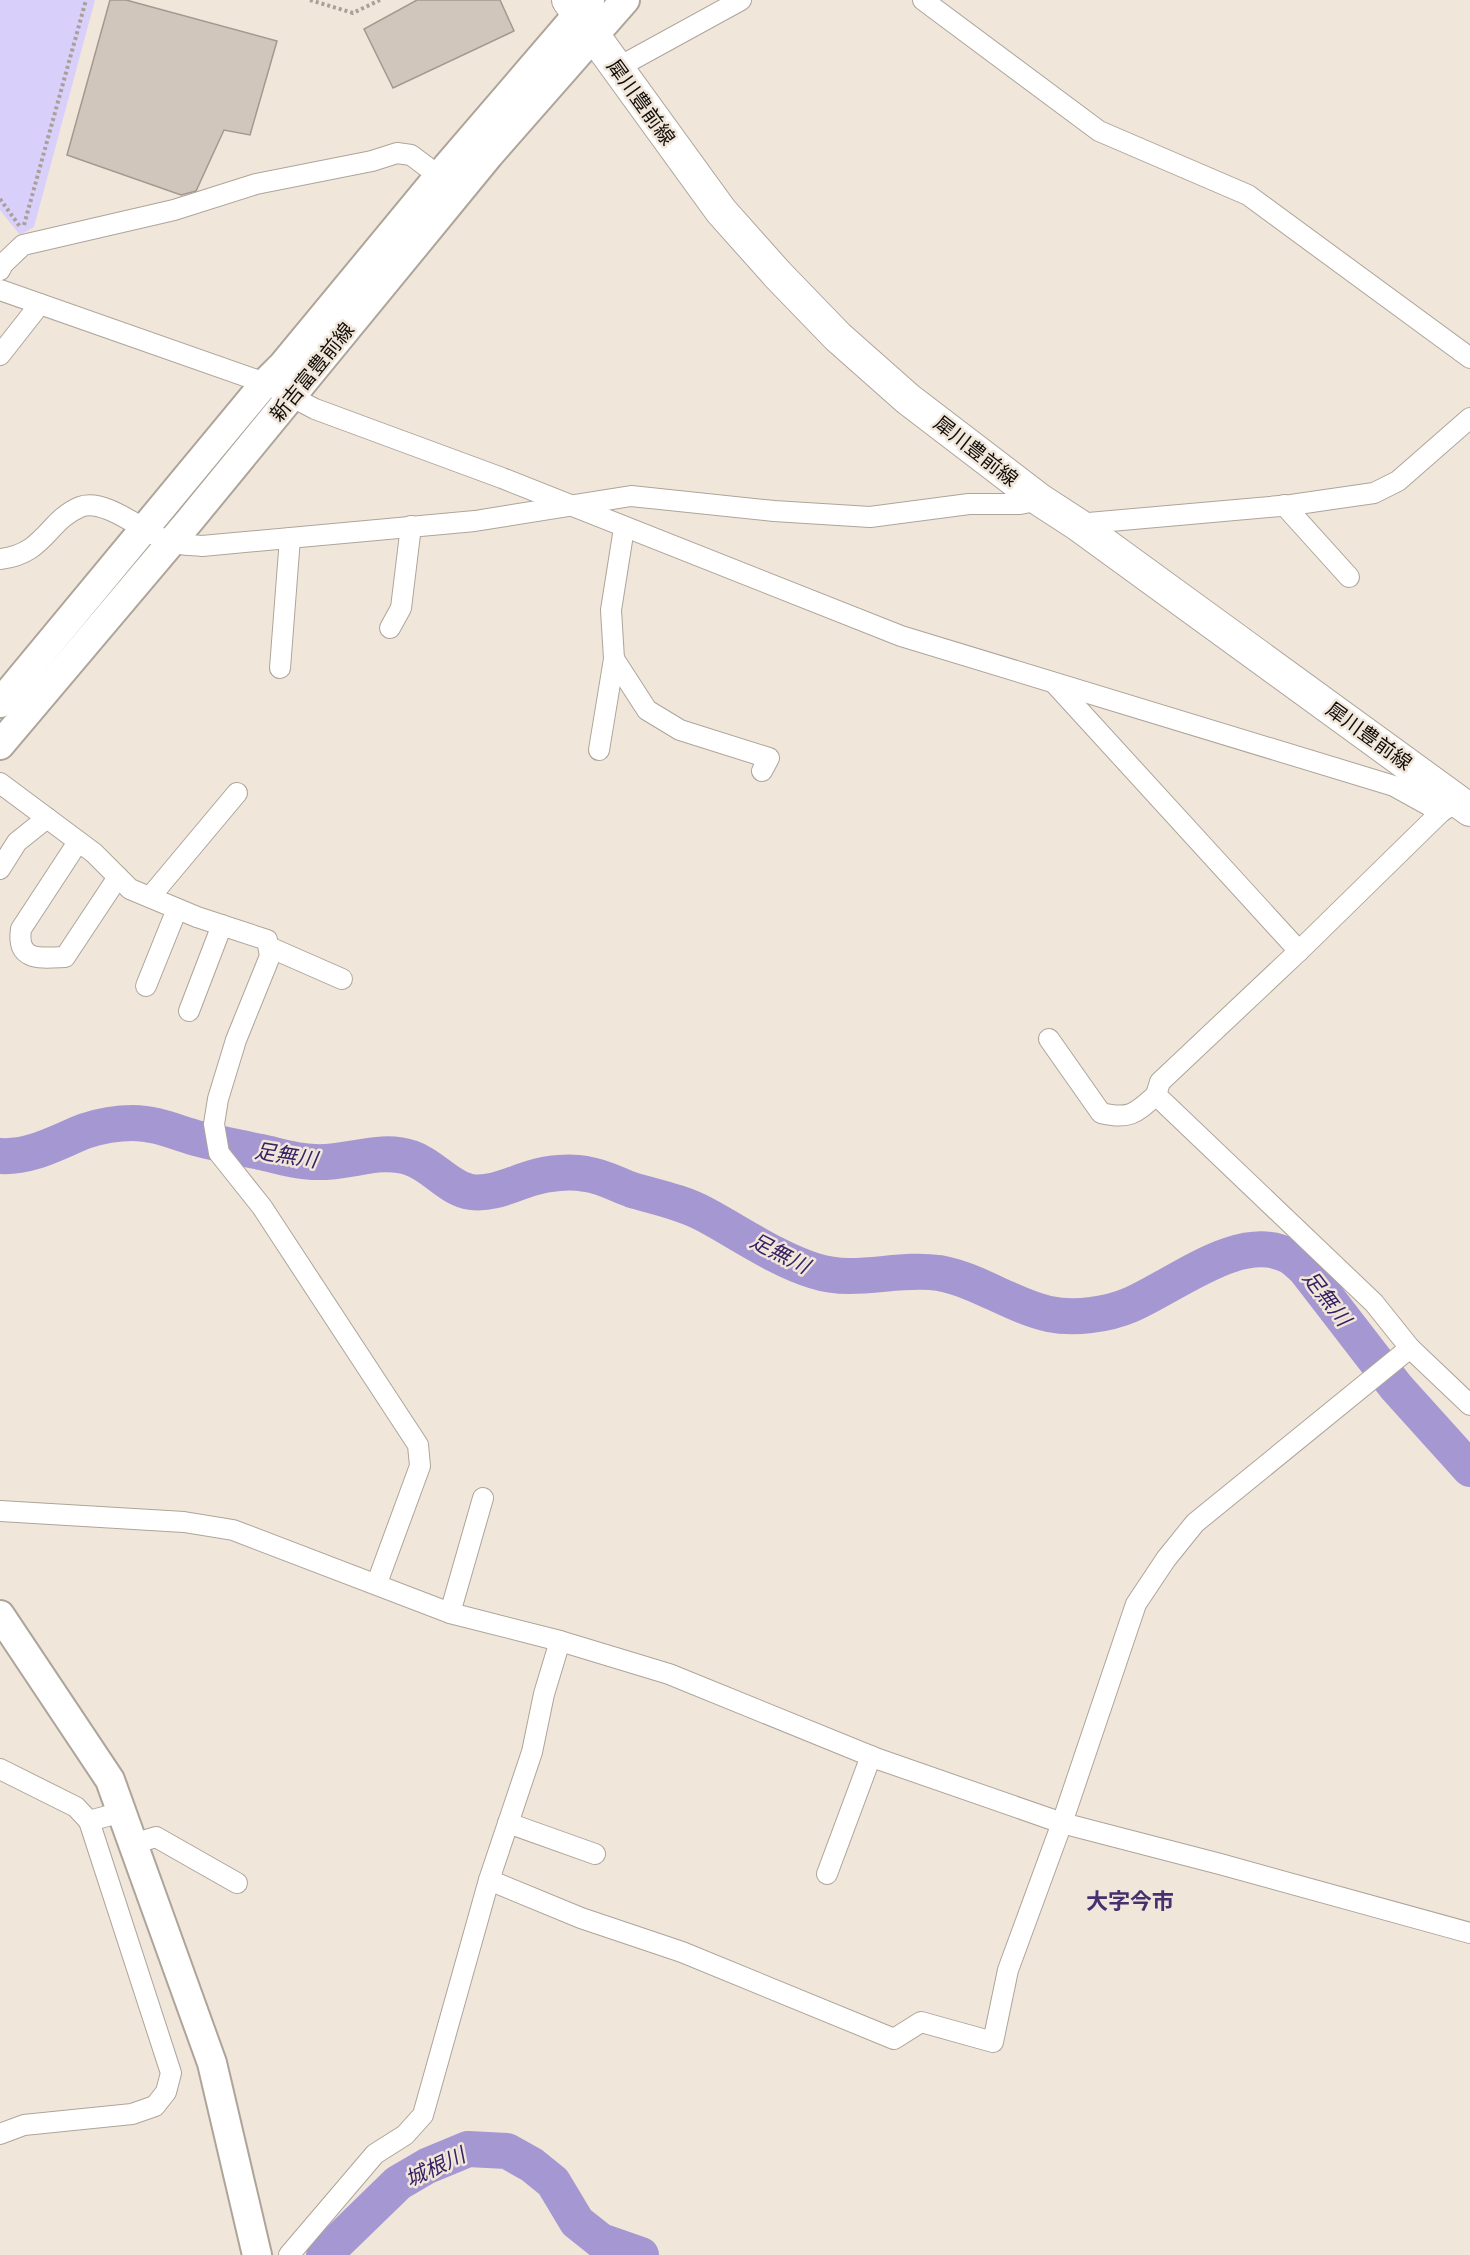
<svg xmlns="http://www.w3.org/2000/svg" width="1470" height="2255" font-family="Rubik,'Noto Sans JP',sans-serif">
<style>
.green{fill:#d9cffb}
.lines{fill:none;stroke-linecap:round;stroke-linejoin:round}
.river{stroke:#a597d1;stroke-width:36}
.building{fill:#d1c6bb;stroke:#a3998e;stroke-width:1.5}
.street-casing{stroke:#aea499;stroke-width:22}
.secondary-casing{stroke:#aea499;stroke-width:32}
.primary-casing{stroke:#aea499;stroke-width:34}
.path{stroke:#a9a097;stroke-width:4;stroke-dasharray:3 3;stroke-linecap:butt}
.street{stroke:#fff;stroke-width:20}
.secondary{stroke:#fff;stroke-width:28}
.primary{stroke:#fff;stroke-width:32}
.labels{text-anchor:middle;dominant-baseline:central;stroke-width:5;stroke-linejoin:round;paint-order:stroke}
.street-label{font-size:20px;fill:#110d09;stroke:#f1e6da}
.water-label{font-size:21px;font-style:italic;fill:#372063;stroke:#f1e6da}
.quarter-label{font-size:22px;font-weight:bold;fill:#44316d;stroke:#f1e6da}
</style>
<rect width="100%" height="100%" fill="#f1e6da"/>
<!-- green -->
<polygon class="green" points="0,0 95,0 34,227 20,235 0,210"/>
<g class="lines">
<!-- river -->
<g class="river">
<path d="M0,1156C31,1158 57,1142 85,1131C100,1126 117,1123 133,1123C157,1123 177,1133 200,1139C220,1144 241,1148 261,1152C279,1156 297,1162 315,1162C347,1164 380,1147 411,1158C433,1165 449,1189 471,1192C492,1195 512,1184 532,1178C548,1173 570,1171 586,1174C602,1176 618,1185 632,1190C656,1197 682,1202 704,1214C740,1233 776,1259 815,1271C855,1284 897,1267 939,1273C978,1280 1010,1305 1049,1314C1074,1319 1107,1315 1130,1305C1175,1286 1241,1230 1289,1256C1295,1259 1300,1265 1305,1269L1396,1387L1470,1469"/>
<polyline points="324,2255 398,2183 427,2166 468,2149 507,2151 532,2165 553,2182 577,2222 601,2241 641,2255"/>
</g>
</g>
<!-- building -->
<g class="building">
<polygon points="110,0 126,0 277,41 250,135 224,130 196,191 181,195 67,155"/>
<polygon points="417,0 500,0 514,31 393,88 364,29"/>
</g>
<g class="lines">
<defs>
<g id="street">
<polyline points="923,0 1099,131 1248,195 1470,358"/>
<polyline points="617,68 741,0"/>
<polyline points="0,270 3,264 23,245 174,210 256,184 372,161 397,153 411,155 439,176"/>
<polyline points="0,290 265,383 315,409 502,478 901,636 1394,786 1441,812"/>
<polyline points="0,355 40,304"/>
<polyline points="1284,505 1349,577"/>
<polyline points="1077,524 1291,505 1374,493 1398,481 1470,418"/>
<path d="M0,559C45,554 47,521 80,507C105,497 146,534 170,542C179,545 192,545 202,546L475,521L631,496L774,511L870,517L969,504H1020L1040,500"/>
<polyline points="390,628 401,608 411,526"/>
<polyline points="614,659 647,710 680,730 769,758 762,771"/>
<polyline points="280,668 290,538"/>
<polyline points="1056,685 1299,951"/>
<polyline points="599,750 614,659 611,610 624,528"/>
<polyline points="0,783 94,853 130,889 197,917 267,940 270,956 236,1040 218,1099 214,1124 219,1153 262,1207 418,1445 420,1466 377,1583"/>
<polyline points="1450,806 1441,812 1299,951 1160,1082 1156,1095 1374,1303 1410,1348 1470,1405"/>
<path d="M78,842L21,929C16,962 41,958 65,957L118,877"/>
<polyline points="0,869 17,842 47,818"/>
<polyline points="150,897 237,793"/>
<polyline points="269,947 342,979"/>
<polyline points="146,986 177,909"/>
<polyline points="189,1011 222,925"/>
<path d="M1049,1039L1101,1113C1130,1120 1136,1113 1156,1095"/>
<polyline points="0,1511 184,1522 233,1530 450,1613 560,1641 669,1674 878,1759 1062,1823 1220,1864 1470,1933"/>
<polyline points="450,1613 483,1498"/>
<polyline points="0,1769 76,1807 89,1821 122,1812"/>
<polyline points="508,1823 595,1854"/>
<polyline points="133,1844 156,1837 237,1883"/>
<polyline points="827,1874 871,1756"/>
<polyline points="489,1880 581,1918 682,1952 894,2039 921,2022 993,2042 1008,1970 1062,1823 1136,1604 1166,1559 1195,1523 1410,1348"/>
<polyline points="0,2134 24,2125 132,2114 155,2106 166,2092 171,2073 89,1821"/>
<polyline points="289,2255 375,2154 405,2135 423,2115 489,1880 532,1752 544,1694 560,1641"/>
</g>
<g id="secondary">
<polyline points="0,703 265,383 283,365 439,176 590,0"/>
<polyline points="0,745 190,520 489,155 625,0"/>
<polyline points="0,1615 110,1780 212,2063 257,2255"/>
</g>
<polyline id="primary" points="568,0 721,211 778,275 838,337 908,399 1040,500 1077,524 1470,810"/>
</defs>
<!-- street casing -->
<use href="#street" class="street-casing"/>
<!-- secondary casing -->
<use href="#secondary" class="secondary-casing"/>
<!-- primary casing -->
<use href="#primary" class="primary-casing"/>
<!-- path -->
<g class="path">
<polyline points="310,0 353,13 380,0"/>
<polyline points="0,199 21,228"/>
<polyline points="24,225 86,0"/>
</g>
<!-- street -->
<use href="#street" class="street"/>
<!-- secondary -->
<use href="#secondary" class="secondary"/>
<!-- primary -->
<use href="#primary" class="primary"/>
</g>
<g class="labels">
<!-- street labels -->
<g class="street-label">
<text transform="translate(641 102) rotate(54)">犀川豊前線</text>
<text transform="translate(312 372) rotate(-51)">新吉富豊前線</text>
<text transform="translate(976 451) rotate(38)">犀川豊前線</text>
<text transform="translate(1369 736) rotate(36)">犀川豊前線</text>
</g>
<!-- water labels -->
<g class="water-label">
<text transform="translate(286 1155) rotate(9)">足無川</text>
<text transform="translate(780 1253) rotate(27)">足無川</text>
<text transform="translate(1327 1298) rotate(52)">足無川</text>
<text transform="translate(435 2167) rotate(-25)">城根川</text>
</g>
<!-- quarter labels -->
<g class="quarter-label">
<text x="1130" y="1901">大字今市</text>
</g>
</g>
</svg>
